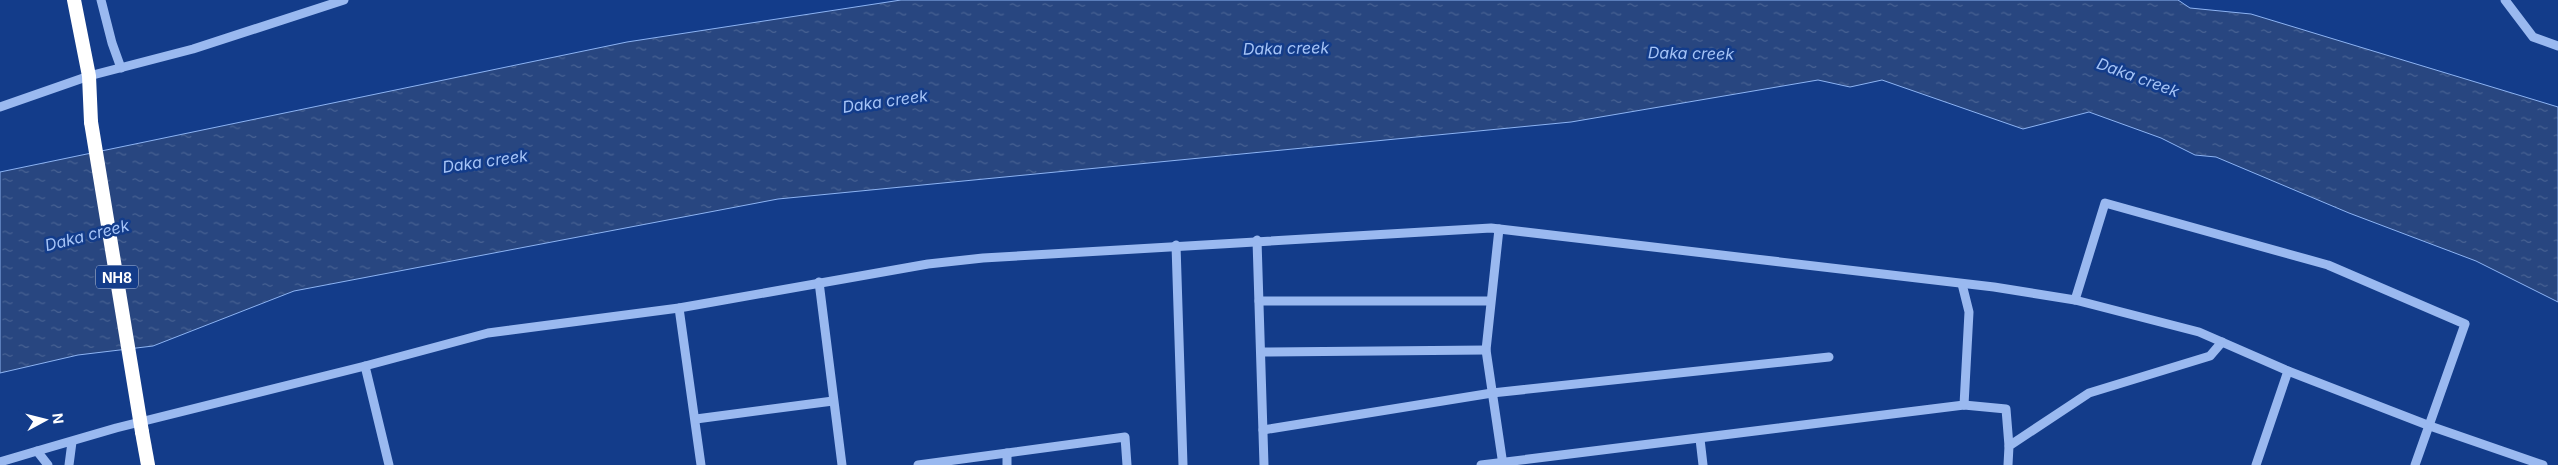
<svg xmlns="http://www.w3.org/2000/svg" width="2558" height="465" font-family="Inter,sans-serif">
<style>
.water{fill:url(#water-ripples);stroke:#8cb3f3}
.lines{fill:none;stroke-linecap:round;stroke-linejoin:round}
.minor{stroke:#9ab9f0;stroke-width:9}
.highway{stroke:#fff;stroke-width:14}
.highway-bridge{stroke:#fff;stroke-width:14}
.labels{text-anchor:middle;dominant-baseline:central;stroke-width:5;stroke-linejoin:round;paint-order:stroke}
.shield{fill:#133c8a;stroke:#b8c4dc;stroke-width:1}
.shield-label{font-size:14px;font-weight:bold;fill:#fff}
.water-label{font-size:16px;font-style:italic;fill:#a6c4f7;stroke:#133c8a}
</style>
<defs>
<pattern id="water-ripples" width="26" height="14" patternUnits="userSpaceOnUse" patternTransform="scale(1.25)"><rect width="26" height="14" fill="#284680"/><path d="M2 4q2-2 4 0t4 0M15 11q2-2 4 0t4 0" fill="none" stroke="#486293"/></pattern>
</defs>
<rect width="100%" height="100%" fill="#133c8a"/>
<!-- water -->
<polygon class="water" points="901,0 2178,0 2190,8 2251,14 2558,107 2558,302 2476,261 2349,213 2216,157 2195,155 2161,138 2089,112 2023,129 1882,80 1850,87 1818,80 1571,122 778,199 294,291 153,346 78,355 0,373 0,172 627,42"/>
<g class="lines">
<!-- minor -->
<g class="minor">
<polyline points="101,0 112,43 121,68"/>
<polyline points="2505,0 2533,37 2558,46"/>
<polyline points="0,107 89,76 193,49 344,0"/>
<polyline points="1499,229 1486,350 1503,465"/>
<polyline points="1257,240 1264,465"/>
<polyline points="1176,245 1183,465"/>
<polyline points="819,282 842,465"/>
<polyline points="1962,284 1969,312 1964,405"/>
<polyline points="2075,300 2105,203 2328,265 2465,324 2415,465"/>
<polyline points="1259,301 1490,301"/>
<polyline points="679,308 701,465"/>
<polyline points="1261,352 1486,350"/>
<polyline points="365,366 389,465"/>
<polyline points="696,419 833,401"/>
<polyline points="1263,430 1492,393 1829,357"/>
<polyline points="1700,439 1703,465"/>
<polyline points="37,451 116,428 365,366 488,333 679,308 928,264 983,258 1491,228 1994,287 2075,300 2199,332 2288,371 2430,426 2543,465"/>
<polyline points="0,462 37,451 48,465"/>
<polyline points="69,465 72,442"/>
<polyline points="918,465 1125,437 1127,465"/>
<polyline points="1007,465 1007,453"/>
<polyline points="1481,465 1964,405 2006,409 2009,446"/>
<polyline points="2008,465 2009,446 2089,393 2210,356 2222,342"/>
<polyline points="2256,465 2288,371"/>
</g>
<!-- highway -->
<g class="highway">
<polyline points="74,0 89,76 91,122"/>
<polyline points="142,432 148,465"/>
</g>
<!-- highway-bridge -->
<polyline class="highway-bridge" points="91,122 142,432"/>
</g>
<g class="labels">
<!-- shield labels -->
<rect class="shield" x="96" y="265.5" width="42" height="23" rx="4"/>
<g class="shield-label">
<text x="117" y="277">NH8</text>
</g>
<!-- water labels -->
<g class="water-label">
<text transform="translate(1286 48) rotate(-1)">Daka creek</text>
<text transform="translate(1691 53) rotate(1)">Daka creek</text>
<text transform="translate(2138 77) rotate(20)">Daka creek</text>
<text transform="translate(885 101) rotate(-8)">Daka creek</text>
<text transform="translate(485 161) rotate(-8)">Daka creek</text>
<text transform="translate(87 235) rotate(-14)">Daka creek</text>
</g>
</g>
<!-- north arrow -->
<g transform="translate(45 420) rotate(83)" stroke="#133c8a" stroke-width="4" paint-order="stroke">
<path d="M0-4L9 19L0 12L-9 19Z" fill="#ffffff"/>
<text y="-8" font-size="14" font-weight="bold" text-anchor="middle" fill="#ffffff">N</text>
</g>
</svg>
